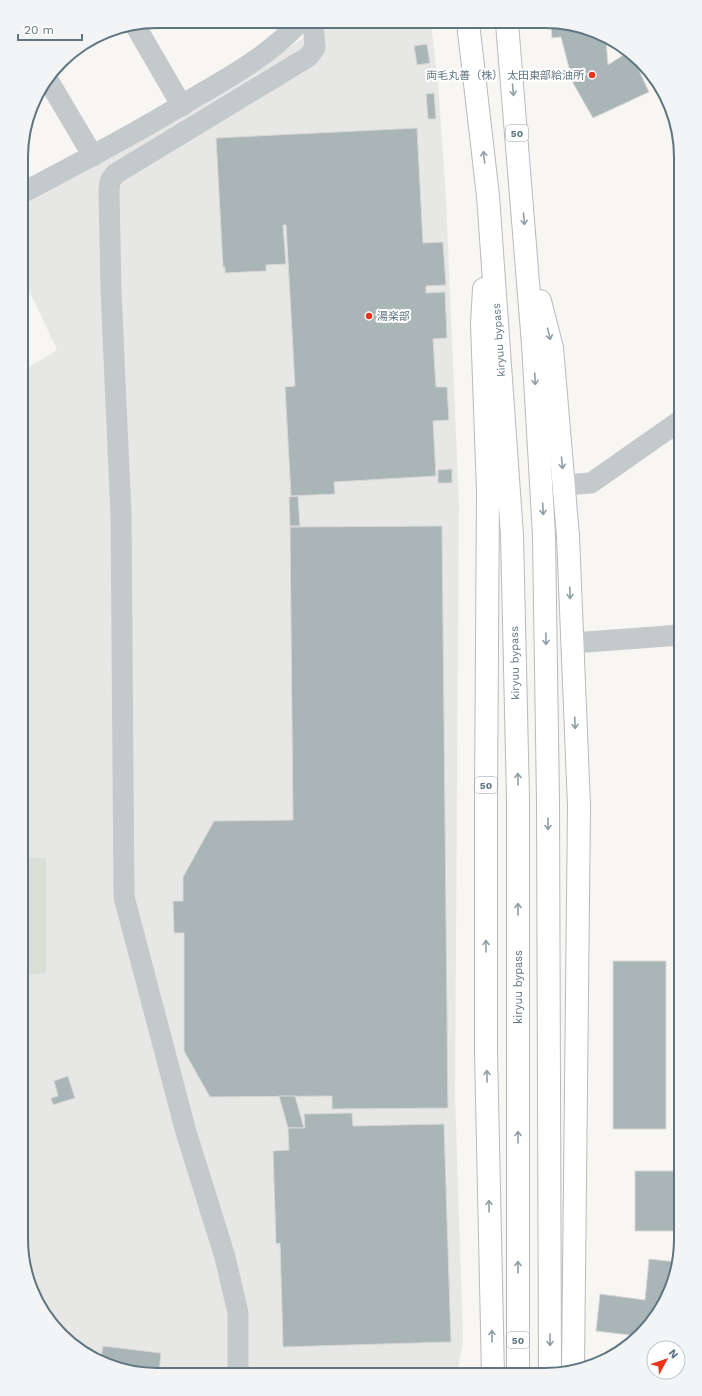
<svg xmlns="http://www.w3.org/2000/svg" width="702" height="1396" font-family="'Work Sans','Noto Sans JP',sans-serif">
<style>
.built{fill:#e7e8e6}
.green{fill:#d9dfd4}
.building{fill:#aab5b8;stroke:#d8d8d6}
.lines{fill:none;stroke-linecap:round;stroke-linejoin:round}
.highway-casing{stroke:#b6bbbd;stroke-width:24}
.minor{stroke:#c4c9cb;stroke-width:21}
.highway{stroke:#fff;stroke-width:22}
.oneway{stroke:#8f9fa6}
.poi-dot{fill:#ef331a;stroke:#fff;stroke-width:1.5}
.labels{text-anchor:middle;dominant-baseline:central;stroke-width:4;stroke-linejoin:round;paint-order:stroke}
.shield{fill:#fff;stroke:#8f9fa6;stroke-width:1}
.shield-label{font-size:10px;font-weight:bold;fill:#5f7680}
.poi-label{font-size:11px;fill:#5f7680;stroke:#fff;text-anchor:end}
.street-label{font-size:11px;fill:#5f7680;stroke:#fff}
.rim{fill:none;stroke:#5f7680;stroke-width:2}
</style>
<rect width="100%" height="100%" fill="#f7f6f3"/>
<!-- built -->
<polygon class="built" points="324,22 431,23 438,82 446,199 459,505 455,1091 463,1341 457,1375 139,1374 97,1361 68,1341 28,1282 21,1239 22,371 57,350 22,275 22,202 255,70 324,24"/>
<!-- green -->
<polygon class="green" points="21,857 46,858 46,973 21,975"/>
<!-- building -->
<g class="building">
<polygon points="551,23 571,24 606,41 608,65 628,52 631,53 649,92 593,118 573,83 561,37 552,38"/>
<polygon points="427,44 430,63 417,65 414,46"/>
<polygon points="434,93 436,119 428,119 426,94"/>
<polygon points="417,128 423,243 443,242 446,285 426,286 426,293 445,292 447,338 433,339 436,387 447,387 449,420 433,421 436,476 334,482 335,494 291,496 285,387 295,386 286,225 283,225 286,264 266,265 266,271 225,273 225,267 223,267 216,138"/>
<polygon points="452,469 452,483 438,483 438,470"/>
<polygon points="298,496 300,526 290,526 289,497"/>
<polygon points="442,526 448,1108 332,1109 332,1096 210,1097 184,1051 184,933 174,933 173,901 183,901 183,877 214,821 293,820 290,527"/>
<polygon points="681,749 681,791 674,750"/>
<rect x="613" y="961" width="53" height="168"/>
<polygon points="68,1076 75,1098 53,1105 51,1098 58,1096 54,1081"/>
<polygon points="279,1096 295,1096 304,1128 288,1128"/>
<polygon points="352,1113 353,1126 444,1124 451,1342 283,1347 280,1243 276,1244 273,1151 289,1150 288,1128 305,1128 304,1114"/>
<rect x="635" y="1171" width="46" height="60"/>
<polygon points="649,1259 677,1262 671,1291 653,1322 638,1336 596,1331 600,1294 645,1300"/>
<polygon points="103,1346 161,1353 159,1374 139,1374 100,1362"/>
</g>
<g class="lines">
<defs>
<g id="highway">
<polyline points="468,23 488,196 512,535 518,798 518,1375"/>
<polyline points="507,23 533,344 544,535 548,802 550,1374"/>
<polyline points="484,289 482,324 488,491 486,797 486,1052 493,1375"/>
<polyline points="540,301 552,348 568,536 579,806 573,1370"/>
</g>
</defs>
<!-- highway casing -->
<use href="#highway" class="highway-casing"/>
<!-- minor -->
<g class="minor">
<polyline points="135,25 182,106"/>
<polyline points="48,80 93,156"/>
<path d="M22,193C81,162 140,131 197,96C235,74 270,54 300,22"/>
<polyline points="563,485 591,483 681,420"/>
<polyline points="572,643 681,635"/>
<polyline points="238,1374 238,1313 225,1257 186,1132 124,897 121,514 111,291 109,191 110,181 115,174 308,57 315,48 313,22"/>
</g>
<!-- highway -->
<use href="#highway" class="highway"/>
</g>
<!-- one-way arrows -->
<defs><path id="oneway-shaft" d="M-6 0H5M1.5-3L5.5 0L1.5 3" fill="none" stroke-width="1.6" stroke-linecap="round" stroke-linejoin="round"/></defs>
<g class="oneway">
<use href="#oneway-shaft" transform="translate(513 90) rotate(85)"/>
<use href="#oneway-shaft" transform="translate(484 157) rotate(-97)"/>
<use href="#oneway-shaft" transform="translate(524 219) rotate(85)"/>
<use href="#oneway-shaft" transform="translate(549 334) rotate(76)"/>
<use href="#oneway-shaft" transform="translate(535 379) rotate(87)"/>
<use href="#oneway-shaft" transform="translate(562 463) rotate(85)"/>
<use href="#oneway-shaft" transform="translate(543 509) rotate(87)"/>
<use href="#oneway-shaft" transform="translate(570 593) rotate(88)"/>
<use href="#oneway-shaft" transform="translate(546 639) rotate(89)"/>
<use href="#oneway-shaft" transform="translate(575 723) rotate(88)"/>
<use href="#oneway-shaft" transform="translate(518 779) rotate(-91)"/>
<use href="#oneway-shaft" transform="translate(548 824) rotate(90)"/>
<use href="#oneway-shaft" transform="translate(518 909) rotate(-90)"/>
<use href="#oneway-shaft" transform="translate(486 946) rotate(-90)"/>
<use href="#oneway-shaft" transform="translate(487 1076) rotate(-91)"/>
<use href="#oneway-shaft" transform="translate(518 1137) rotate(-90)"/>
<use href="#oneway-shaft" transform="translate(489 1206) rotate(-91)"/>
<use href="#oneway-shaft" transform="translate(518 1267) rotate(-90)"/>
<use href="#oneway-shaft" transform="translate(492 1336) rotate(-91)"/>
<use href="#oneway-shaft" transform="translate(550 1340) rotate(90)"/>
</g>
<!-- markers -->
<g class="poi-dot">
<circle cx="592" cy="75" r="4"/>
<circle cx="369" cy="316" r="4"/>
</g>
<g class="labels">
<!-- shield labels -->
<g class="shield">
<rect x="506" y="125" width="22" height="16" rx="3"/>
<rect x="475" y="777" width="22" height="16" rx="3"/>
<rect x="507" y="1332" width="22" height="16" rx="3"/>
</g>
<g class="shield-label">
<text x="517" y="133">50</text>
<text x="486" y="785">50</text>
<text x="518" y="1340">50</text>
</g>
<!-- poi labels -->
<g class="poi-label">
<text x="584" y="75">両毛丸善（株） 太田東部給油所</text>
<text x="377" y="316" text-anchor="start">湯楽部</text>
</g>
<!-- street labels -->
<g class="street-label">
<text transform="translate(499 340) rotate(-94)">kiryuu bypass</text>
<text transform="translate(515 663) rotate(-91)">kiryuu bypass</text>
<text transform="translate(518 987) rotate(-90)">kiryuu bypass</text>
</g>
</g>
<!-- crop -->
<path d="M0 0H702V1396H0ZM157 28H545A129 129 0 0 1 674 157V1239A129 129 0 0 1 545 1368H157A129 129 0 0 1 28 1239V157A129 129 0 0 1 157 28Z" fill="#f2f4f5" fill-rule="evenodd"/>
<path class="rim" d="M157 28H545A129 129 0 0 1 674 157V1239A129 129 0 0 1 545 1368H157A129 129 0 0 1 28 1239V157A129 129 0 0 1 157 28Z"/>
<!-- north arrow -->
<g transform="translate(666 1360) rotate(50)"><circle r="19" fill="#ffffff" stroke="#bfc8cc"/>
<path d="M0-3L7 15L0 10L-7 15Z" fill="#ef331a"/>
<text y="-6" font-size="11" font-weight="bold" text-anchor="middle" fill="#5f7680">N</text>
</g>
<!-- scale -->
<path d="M18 34v6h64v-6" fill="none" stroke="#5f7680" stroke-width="2"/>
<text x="24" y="34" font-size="12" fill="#5f7680" stroke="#ffffff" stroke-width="3" paint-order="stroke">20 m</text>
</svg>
